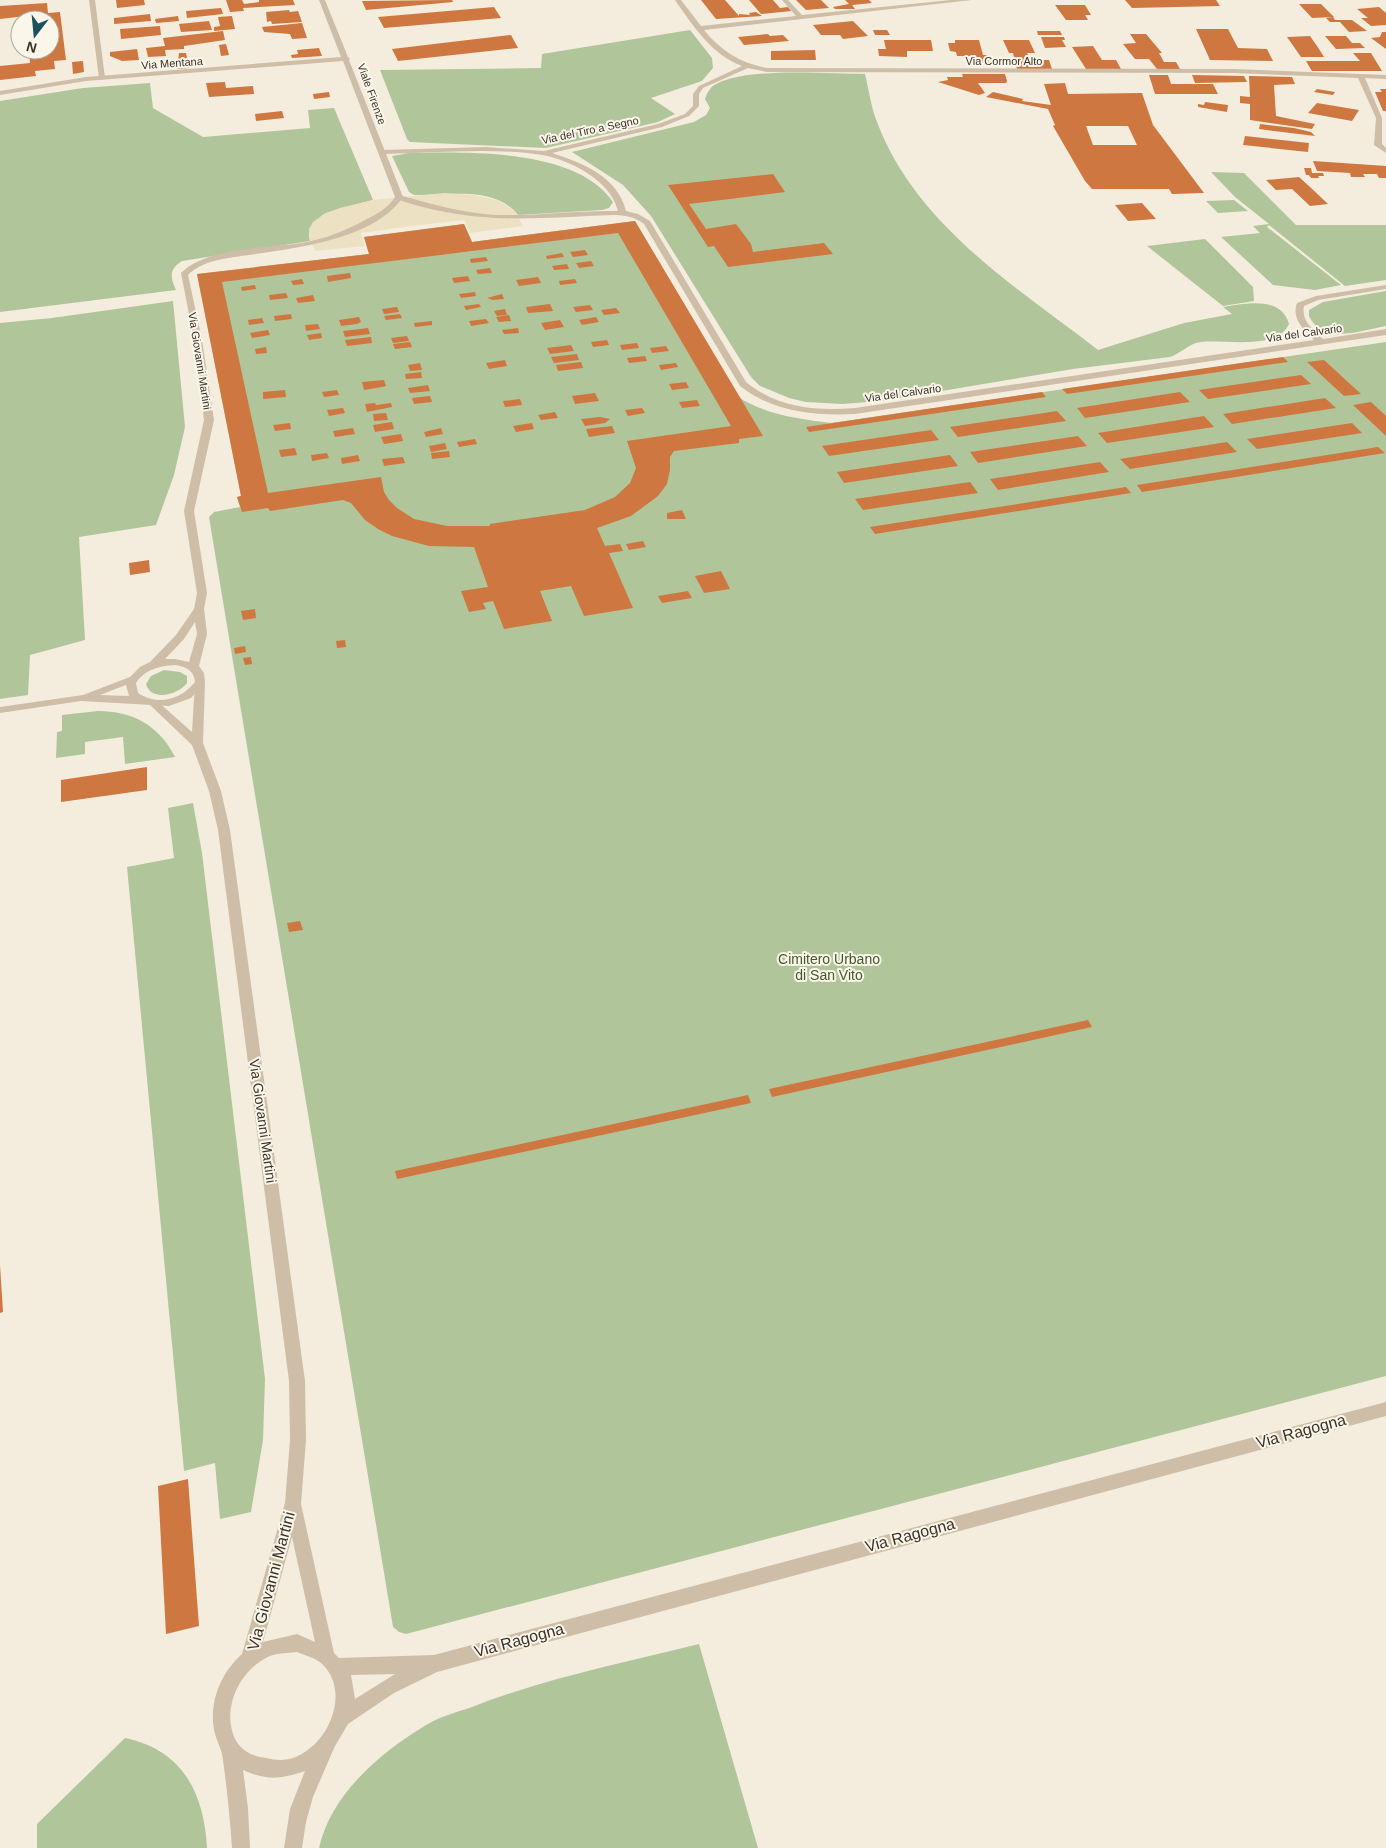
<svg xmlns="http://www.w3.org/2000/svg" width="1386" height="1848" font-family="Helvetica,sans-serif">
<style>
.green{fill:#b1c59b}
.plaza{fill:#ede1c3}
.building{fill:#cf7740;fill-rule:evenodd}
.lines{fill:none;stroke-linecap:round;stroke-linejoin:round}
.minor{fill:#cebea8;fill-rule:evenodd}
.tertiary{fill:#cebea8;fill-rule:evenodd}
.labels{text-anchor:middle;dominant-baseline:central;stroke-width:4;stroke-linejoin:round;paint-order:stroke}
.far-street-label{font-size:11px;fill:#3a3029;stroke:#fbf6ea}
.park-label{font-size:14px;fill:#425a2a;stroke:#fbf6ea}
.street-label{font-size:14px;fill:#3a3029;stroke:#fbf6ea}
.near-street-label{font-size:16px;fill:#3a3029;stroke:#fbf6ea}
</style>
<rect width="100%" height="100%" fill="#f4eddd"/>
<!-- green -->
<g class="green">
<polygon points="690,30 712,58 713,68 702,81 651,98 675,114 658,122 546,148 410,142 407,139 380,70 541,68 542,54"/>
<path d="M865,74C869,90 871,107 877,122C916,225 1015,286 1098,350L1184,323L1232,314L1223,307C1244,304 1281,295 1289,324C1277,351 1224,339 1201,342C1189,343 1182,353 1170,357L1073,369L882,401L842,404L806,402L789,398L760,386L751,377L651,216L623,185L572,152L694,122L706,115L710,108L705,99C707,93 710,87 716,84C749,67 827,74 865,74Z"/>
<path d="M150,83L153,108L203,137L310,128L308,110L334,108L373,200L326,213L321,216L309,237L310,241L182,261C169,269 170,277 176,290L0,312V101L83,88Z"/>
<path d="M409,153C466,152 577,148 613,202L609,208L602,210L518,215C494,185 447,196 414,195L409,192L392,156Z"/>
<polygon points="1211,172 1244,173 1296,225 1386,225 1386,280 1345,286 1269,225 1267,227 1341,285 1315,290 1273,285 1221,237 1260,233 1253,226 1269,224 1235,197"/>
<polygon points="1234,200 1248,211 1218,213 1206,201"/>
<path d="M635,221L738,397C767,415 798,419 831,423L1386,342V1376L406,1634L399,1632L393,1627L209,517L214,512L240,507L237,497L241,496L197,274L369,254L364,237L464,224L472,242Z"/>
<polygon points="1205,239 1253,287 1254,301 1223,306 1147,246"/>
<path d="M1386,291V326C1361,330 1323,346 1309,316V310L1323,302Z"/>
<polygon points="173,301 185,427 174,475 156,525 79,537 85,640 30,655 28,695 0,699 0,323 52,318"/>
<path d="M164,670L180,672L187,676V683C178,695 151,702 146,684L151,676Z"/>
<path d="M98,711C132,711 159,725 175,757L125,764L123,737L85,742V754L56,758L57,732L62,731V715Z"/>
<polygon points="193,803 202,853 265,1379 263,1440 251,1512 220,1519 215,1463 184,1471 127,867 174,858 168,808"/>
<path d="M699,1644L758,1848H319C331,1794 380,1753 426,1725C439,1717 457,1712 472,1707C545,1678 624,1663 699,1644Z"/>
<path d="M125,1738C182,1750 204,1792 207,1848H37V1824Z"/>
</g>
<!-- plaza -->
<polygon class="plaza" points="445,193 473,195 497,200 514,210 523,226 470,233 464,220 411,226 361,233 365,246 315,251 309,237 309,229 313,222 326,213 340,208 373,200"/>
<!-- building -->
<g class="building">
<polygon points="116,0 144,0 145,5 117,8"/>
<polygon points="226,0 242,0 244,4 259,2 259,0 293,0 295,5 243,8 244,11 230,12"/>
<polygon points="452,0 453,2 366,10 362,1"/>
<polygon points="701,0 725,0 739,16 739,14 750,15 749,13 756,12 762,16 716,19"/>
<polygon points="749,0 773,0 780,8 788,7 791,11 761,14"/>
<polygon points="796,0 821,0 829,8 806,10"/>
<polygon points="845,0 869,0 872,3 852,5 855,9 835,9 833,7 849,4"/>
<polygon points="1125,0 1216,0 1220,6 1132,8"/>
<polygon points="47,3 48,13 60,12 66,60 54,61 55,69 35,71 36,76 0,80 0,66 30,63 29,50 50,50 50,20 27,20 26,16 0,19 0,6"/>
<polygon points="1299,4 1321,4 1334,17 1312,18"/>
<polygon points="1055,5 1085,5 1091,15 1085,15 1088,20 1066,20"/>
<polygon points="494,7 501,18 384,28 378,17"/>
<polygon points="1379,7 1386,13 1386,25 1371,26 1361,18 1368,18 1357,9"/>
<polygon points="221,8 223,14 187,18 186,11"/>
<polygon points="289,10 290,12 298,11 302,22 272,24 271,21 267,22 266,12"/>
<polygon points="150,14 151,21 114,24 114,18"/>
<polygon points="178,16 179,21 156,23 155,19"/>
<polygon points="232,16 235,29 214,31 214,27 220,26 218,17"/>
<polygon points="1333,17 1335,20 1352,20 1367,31 1349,32 1340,22 1330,22 1326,18"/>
<polygon points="209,21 212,30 181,32 179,24"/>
<polygon points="853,21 868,36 843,39 840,35 821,35 813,25"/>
<polygon points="302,23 307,38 292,39 290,34 264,32 262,27"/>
<polygon points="160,26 161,35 121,39 120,29"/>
<polygon points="1196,29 1228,29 1238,48 1267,49 1273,61 1210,60"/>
<polygon points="873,30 887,30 890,35 875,35"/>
<polygon points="223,31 225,40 184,46 184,49 165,50 166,56 148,57 146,48 165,46 163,38"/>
<polygon points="1037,31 1060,31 1062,35 1038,35"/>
<polygon points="1382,32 1386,32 1386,49 1371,38 1380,37"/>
<polygon points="768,34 770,36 783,35 789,41 744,45 738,37"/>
<polygon points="1130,34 1146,34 1162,53 1159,53 1164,62 1176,62 1180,69 1157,69 1149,59 1135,59 1123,44 1136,43"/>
<polygon points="511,35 518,48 398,61 392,49"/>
<polygon points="1310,36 1319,49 1324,57 1301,57 1287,37"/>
<polygon points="1325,36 1346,36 1352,43 1360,43 1365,48 1336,49"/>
<polygon points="1041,37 1064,37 1065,40 1062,40 1066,47 1045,48"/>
<polygon points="884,40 931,40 933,51 907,51 907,57 879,56 878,49 886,49"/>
<polygon points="955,40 979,40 983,55 987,55 989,63 972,62 970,56 957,56 956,52 950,51 948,43 955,43"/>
<polygon points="1003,40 1029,40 1035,53 1027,53 1029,57 1032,57 1033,60 1049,60 1052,69 1017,69 1013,53 1009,53"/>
<polygon points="226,44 229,55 221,56 219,45"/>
<polygon points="1093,46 1102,60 1116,60 1121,69 1086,69 1072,47"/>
<polygon points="319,48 322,56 292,58 291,55 298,54 297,50"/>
<polygon points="137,49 139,60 122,61 110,56 110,52"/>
<polygon points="815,50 816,60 771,60 771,51"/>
<polygon points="179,53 186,53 189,68 177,69"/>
<polygon points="1353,53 1371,53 1382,71 1312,71 1306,61 1360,61"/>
<polygon points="83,61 84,72 73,74 72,62"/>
<polygon points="962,74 1005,74 1007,81 1006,83 978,83 985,93 979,95 938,82 948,80 947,77 963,77"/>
<polygon points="1149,75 1168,75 1171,84 1213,84 1218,94 1155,94"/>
<polygon points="1192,75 1244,76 1247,82 1195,83"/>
<polygon points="1249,76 1292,77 1295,84 1274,85 1276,116 1315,124 1312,129 1250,120 1250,104 1240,103 1240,96 1250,97"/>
<polygon points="225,82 226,88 253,86 254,94 209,97 206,83"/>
<path d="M1065,83L1068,94L1142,93L1153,125L1204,193L1172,194L1169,189H1092L1085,181L1053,126L1055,125L1048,109L986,97L993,92L1023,99L1022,101L1051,105L1044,84ZM1086,126H1128L1137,145H1093Z"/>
<polygon points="1317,89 1335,92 1333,95 1314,92"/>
<polygon points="1380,89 1386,89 1386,111 1383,111 1375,92 1382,92"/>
<polygon points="329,92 330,97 314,99 313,94"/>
<polygon points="1205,102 1228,105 1227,112 1198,107 1198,104 1204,105"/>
<polygon points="1317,103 1359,110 1352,121 1308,113"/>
<polygon points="282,111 284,118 256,121 255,114"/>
<polygon points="1260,124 1294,128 1311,132 1315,136 1259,129"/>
<polygon points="1245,136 1309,143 1308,152 1243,145"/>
<polygon points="1313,161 1386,166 1386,178 1379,178 1377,174 1363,174 1365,177 1351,177 1350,173 1317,171"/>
<polygon points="1304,168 1311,168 1312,173 1323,173 1324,176 1318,176 1319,178 1311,178 1309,175 1306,175"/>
<polygon points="773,174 785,192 689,204 706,229 736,224 751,244 753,252 824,243 833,254 728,267 714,246 708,247 668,185"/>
<polygon points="1299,177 1310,187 1328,204 1310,206 1292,189 1276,190 1266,180"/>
<polygon points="1142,203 1156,219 1128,221 1115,205"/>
<path d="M635,221L763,436L739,439V443L674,451L670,457V470L667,484L658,496L631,516L597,528L605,546L620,544L623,551L609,553L633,608L584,616L571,586L540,591L552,621L504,629L493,601L483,603L486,609L469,612L461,591L488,587L474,547L429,546L392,536L378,529L365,520L351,503L343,500L270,511L268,508L242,512L237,497L241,496L197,274L369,254L364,237L387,234L464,224L472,242ZM618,233L731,426L627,441L636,468L630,483L615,497L585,510L490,524V526H447L414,519L397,508L389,500L384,492L381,477L268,493L222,282Z"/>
<polygon points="585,250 588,255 573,257 570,252"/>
<polygon points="562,253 564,257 547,259 546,256"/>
<polygon points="486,257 488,261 471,263 470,259"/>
<polygon points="591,261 594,266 579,268 576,263"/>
<polygon points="567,264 569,269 554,270 552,266"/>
<polygon points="490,268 492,273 478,274 476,270"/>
<polygon points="350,273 351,278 328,282 327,276"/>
<polygon points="468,276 470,281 454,283 452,278"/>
<polygon points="538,277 541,283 519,286 516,280"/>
<polygon points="302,279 304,284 293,285 291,281"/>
<polygon points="575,279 577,283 560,285 559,281"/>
<polygon points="255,285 256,289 242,291 241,287"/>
<polygon points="475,292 476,296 461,298 459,294"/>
<polygon points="286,293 288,298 270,300 269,295"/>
<polygon points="502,294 504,299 493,300 487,298"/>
<polygon points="313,295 315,301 298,303 296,298"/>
<polygon points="479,304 481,307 466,310 464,306"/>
<polygon points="550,304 553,311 528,313 526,307"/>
<polygon points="590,305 593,310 576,312 573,307"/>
<polygon points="397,307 399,312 384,314 382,309"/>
<polygon points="616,308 620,313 604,315 601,310"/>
<polygon points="505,309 507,315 497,316 494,311"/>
<polygon points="291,314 292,319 275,321 274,316"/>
<polygon points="400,314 402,318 386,320 384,316"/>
<polygon points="509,315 511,321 499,322 496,317"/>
<polygon points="359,317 361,322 357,324 341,326 339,320"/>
<polygon points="596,317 599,322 582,325 579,320"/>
<polygon points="262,318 264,323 249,325 248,320"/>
<polygon points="486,319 489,323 471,326 469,321"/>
<polygon points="560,320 564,327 545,330 541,323"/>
<polygon points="432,321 432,325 415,327 414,323"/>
<polygon points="318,324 320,329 306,331 305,325"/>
<polygon points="368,328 370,334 345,337 343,331"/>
<polygon points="518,328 519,333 504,334 502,330"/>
<polygon points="268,330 270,335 252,338 250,333"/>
<polygon points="321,333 322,338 309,340 307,335"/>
<polygon points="407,336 409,341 393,343 391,338"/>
<polygon points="371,337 372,343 347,346 345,340"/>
<polygon points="607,340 609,345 593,347 591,342"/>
<polygon points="410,342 412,347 395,349 393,344"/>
<polygon points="637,343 639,348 622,350 620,345"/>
<polygon points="571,345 574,351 550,354 547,348"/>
<polygon points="666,346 669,351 652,353 650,348"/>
<polygon points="266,347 267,353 256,354 255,349"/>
<polygon points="577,354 579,360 554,363 551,357"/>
<polygon points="645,356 647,361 629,363 627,358"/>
<polygon points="1283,357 1288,362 1067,394 1062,389"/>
<polygon points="505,360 507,366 489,369 486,363"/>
<polygon points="1324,360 1361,394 1344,396 1307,362"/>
<polygon points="581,362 583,368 558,371 556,365"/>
<polygon points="420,363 422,370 410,371 408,365"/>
<polygon points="676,363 678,367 661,370 659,365"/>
<polygon points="421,372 422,378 406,379 405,374"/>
<polygon points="1301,375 1311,384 1208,399 1199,390"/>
<polygon points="384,380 386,386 382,387 364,390 362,382"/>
<polygon points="686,382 689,388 672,390 669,384"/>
<polygon points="428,385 430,391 410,393 408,388"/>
<polygon points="285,390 286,397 263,399 263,392"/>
<polygon points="337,390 339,395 324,397 322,392"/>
<polygon points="1042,392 1046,397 809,432 806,427"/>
<polygon points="1180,392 1190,402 1085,418 1077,408"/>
<polygon points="595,393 599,401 575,404 572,396"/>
<polygon points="430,396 432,402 414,404 412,398"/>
<polygon points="1325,398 1336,408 1232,424 1223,414"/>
<polygon points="520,399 522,405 505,407 503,401"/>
<polygon points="697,400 700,406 682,408 679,402"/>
<polygon points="1371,402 1386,416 1386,436 1353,405"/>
<polygon points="375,403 376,405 391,403 392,407 367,412 365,404"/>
<polygon points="343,408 345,413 329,416 327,410"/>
<polygon points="642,408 645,413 628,416 625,410"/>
<polygon points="1057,411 1066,421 958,437 950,427"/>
<polygon points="555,412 558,418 541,420 538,415"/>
<polygon points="386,413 388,420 374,421 373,414"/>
<polygon points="1204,416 1214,427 1107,443 1098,433"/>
<polygon points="600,417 610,419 605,423 585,426 581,419"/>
<polygon points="392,422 394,429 375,432 373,425"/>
<polygon points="290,423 291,429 275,431 273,425"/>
<polygon points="532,423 534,429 516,432 513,426"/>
<polygon points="1352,423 1362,433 1257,449 1247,439"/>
<polygon points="612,426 615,433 589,437 586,429"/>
<polygon points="353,428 355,434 335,437 333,431"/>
<polygon points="441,428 443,434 426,437 424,432"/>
<polygon points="931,430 939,440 829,456 822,446"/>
<polygon points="401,434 403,441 384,444 381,437"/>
<polygon points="1078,436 1087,446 978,463 970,452"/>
<polygon points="475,439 477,444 459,447 457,442"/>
<polygon points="1227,442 1237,452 1130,469 1120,459"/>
<polygon points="445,443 447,449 431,452 429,446"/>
<polygon points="1378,447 1385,453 1142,492 1137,485"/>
<polygon points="295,448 297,455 281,457 279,450"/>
<polygon points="449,451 450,457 432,459 431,453"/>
<polygon points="327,453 329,458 312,461 311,455"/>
<polygon points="358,455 360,461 342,464 341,458"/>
<polygon points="950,455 958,466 844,483 837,472"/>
<polygon points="403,457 405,463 384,466 382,459"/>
<polygon points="1100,462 1109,472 998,490 990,479"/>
<polygon points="970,482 978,493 863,510 855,499"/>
<polygon points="1126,487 1131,493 875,534 870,527"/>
<polygon points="682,510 686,519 667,519 667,513"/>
<polygon points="643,541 646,547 629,550 626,544"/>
<polygon points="149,560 150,572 130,575 129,563"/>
<polygon points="721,571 730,589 704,593 695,576"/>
<polygon points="688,591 692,598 662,603 658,596"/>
<polygon points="255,609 256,618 243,620 241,611"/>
<polygon points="345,640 346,647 337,648 336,641"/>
<polygon points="245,646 246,652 235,654 234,648"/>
<polygon points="251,657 252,664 245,665 243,658"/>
<polygon points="147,767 147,790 61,802 61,780"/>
<polygon points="300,921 303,930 289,932 287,923"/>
<polygon points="1088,1020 1092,1027 772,1097 769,1089"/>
<polygon points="748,1095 751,1103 397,1179 395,1171"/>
<polygon points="0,1265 3,1312 0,1313"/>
<polygon points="188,1479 199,1626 166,1634 158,1486"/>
</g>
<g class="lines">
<!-- minor -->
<g class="minor">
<polygon points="89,0 95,0 105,78 102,80 99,78"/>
<path d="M675,0H681L701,26L796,16L782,0H788L802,15L951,0H972L704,30C721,51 740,63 767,68L1234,69L1386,75V79L1365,78L1382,118V144L1386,148V153L1374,145L1376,118L1358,78L1234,73L767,72L748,68L703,88L699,94V106L689,116L662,127L552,153C583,163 618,177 626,211L638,214L650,221L746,382C778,408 816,411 855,408L1314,340C1304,330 1291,319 1297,303L1316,296L1386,285V289L1318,300L1304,306C1301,321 1313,330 1323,339L1386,329V335L855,414C814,416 773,412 740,386L644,224C635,217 625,215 613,215C532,218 476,226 396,199V195H399C432,204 462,213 496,215C537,216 578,210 618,211C611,181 571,160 542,155C490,147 435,153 382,154L378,152L382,150L486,147L544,151L658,124L685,114L693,106V94L699,86L742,66C712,55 693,26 675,0Z"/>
<path d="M200,679L205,682L203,743L221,791L230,830L305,1381L306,1440L301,1504L334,1653L339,1658L434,1655L1386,1402V1416L437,1672L394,1693L348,1724L334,1748L313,1797L306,1822L302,1848H284L290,1809L305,1771C281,1779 268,1781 243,1770L248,1808L250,1848H232C230,1818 227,1789 223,1760C222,1749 216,1740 214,1730C209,1701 221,1673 242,1654L285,1503L290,1440L289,1381L218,830L209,791L192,745L148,703L149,701H157L192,732L195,682ZM292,1537L315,1642L297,1634L263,1642ZM297,1652C304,1655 315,1658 321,1663C356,1694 322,1759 281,1760C276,1760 271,1759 266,1758C254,1757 241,1751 235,1739C221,1708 240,1669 270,1656C278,1653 288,1653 297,1652ZM395,1674L355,1699L351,1675Z"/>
</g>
<!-- tertiary -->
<path class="tertiary" d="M319,0H325L348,57L350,59L349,60L403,197C374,240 295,248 249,255C228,258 203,260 188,275L202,340L214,420L194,511L207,593L204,609L207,634L199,666L204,673L205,682L191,698L169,706L81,701L0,713V707L83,695L130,677L140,667L150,662L176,635L194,609L197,593L184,511L204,420L194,340L181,273C208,246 271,249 307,242C327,238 347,230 365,220C377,214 388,208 395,197L343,61L86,81L0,95V91L86,77L341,57ZM195,622L197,634L189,662L175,659H165L184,639ZM175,665C186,667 194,670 195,682C181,700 157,706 138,693L136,683C145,669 160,666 175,665ZM126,685L129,696L100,695Z"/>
</g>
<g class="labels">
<!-- far-street labels -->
<g class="far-street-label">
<text x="1004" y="61">Via Cormor Alto</text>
<text transform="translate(172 63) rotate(-4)">Via Mentana</text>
<text transform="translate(372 94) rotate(70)">Viale Firenze</text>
<text transform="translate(590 130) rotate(-12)">Via del Tiro a Segno</text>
<text transform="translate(1304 333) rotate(-8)">Via del Calvario</text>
<text transform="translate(200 361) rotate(81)">Via Giovanni Martini</text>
<text transform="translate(903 393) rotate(-8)">Via del Calvario</text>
</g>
<!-- park labels -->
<g class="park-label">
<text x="829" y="959">Cimitero Urbano<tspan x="829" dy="16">di San Vito</tspan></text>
</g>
<!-- street labels -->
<g class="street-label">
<text transform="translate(263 1121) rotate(82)">Via Giovanni Martini</text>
</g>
<!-- near-street labels -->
<g class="near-street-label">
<text transform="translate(1301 1431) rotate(-15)">Via Ragogna</text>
<text transform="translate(910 1535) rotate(-15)">Via Ragogna</text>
<text transform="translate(271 1581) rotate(-75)">Via Giovanni Martini</text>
<text transform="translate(519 1640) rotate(-15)">Via Ragogna</text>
</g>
</g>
<!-- north arrow -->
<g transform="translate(35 35) rotate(196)"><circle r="24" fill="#fbf6ea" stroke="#aea79d"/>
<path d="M0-4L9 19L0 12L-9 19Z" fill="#1a515f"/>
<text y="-8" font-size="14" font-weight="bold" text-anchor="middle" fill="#3a3029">N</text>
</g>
</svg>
